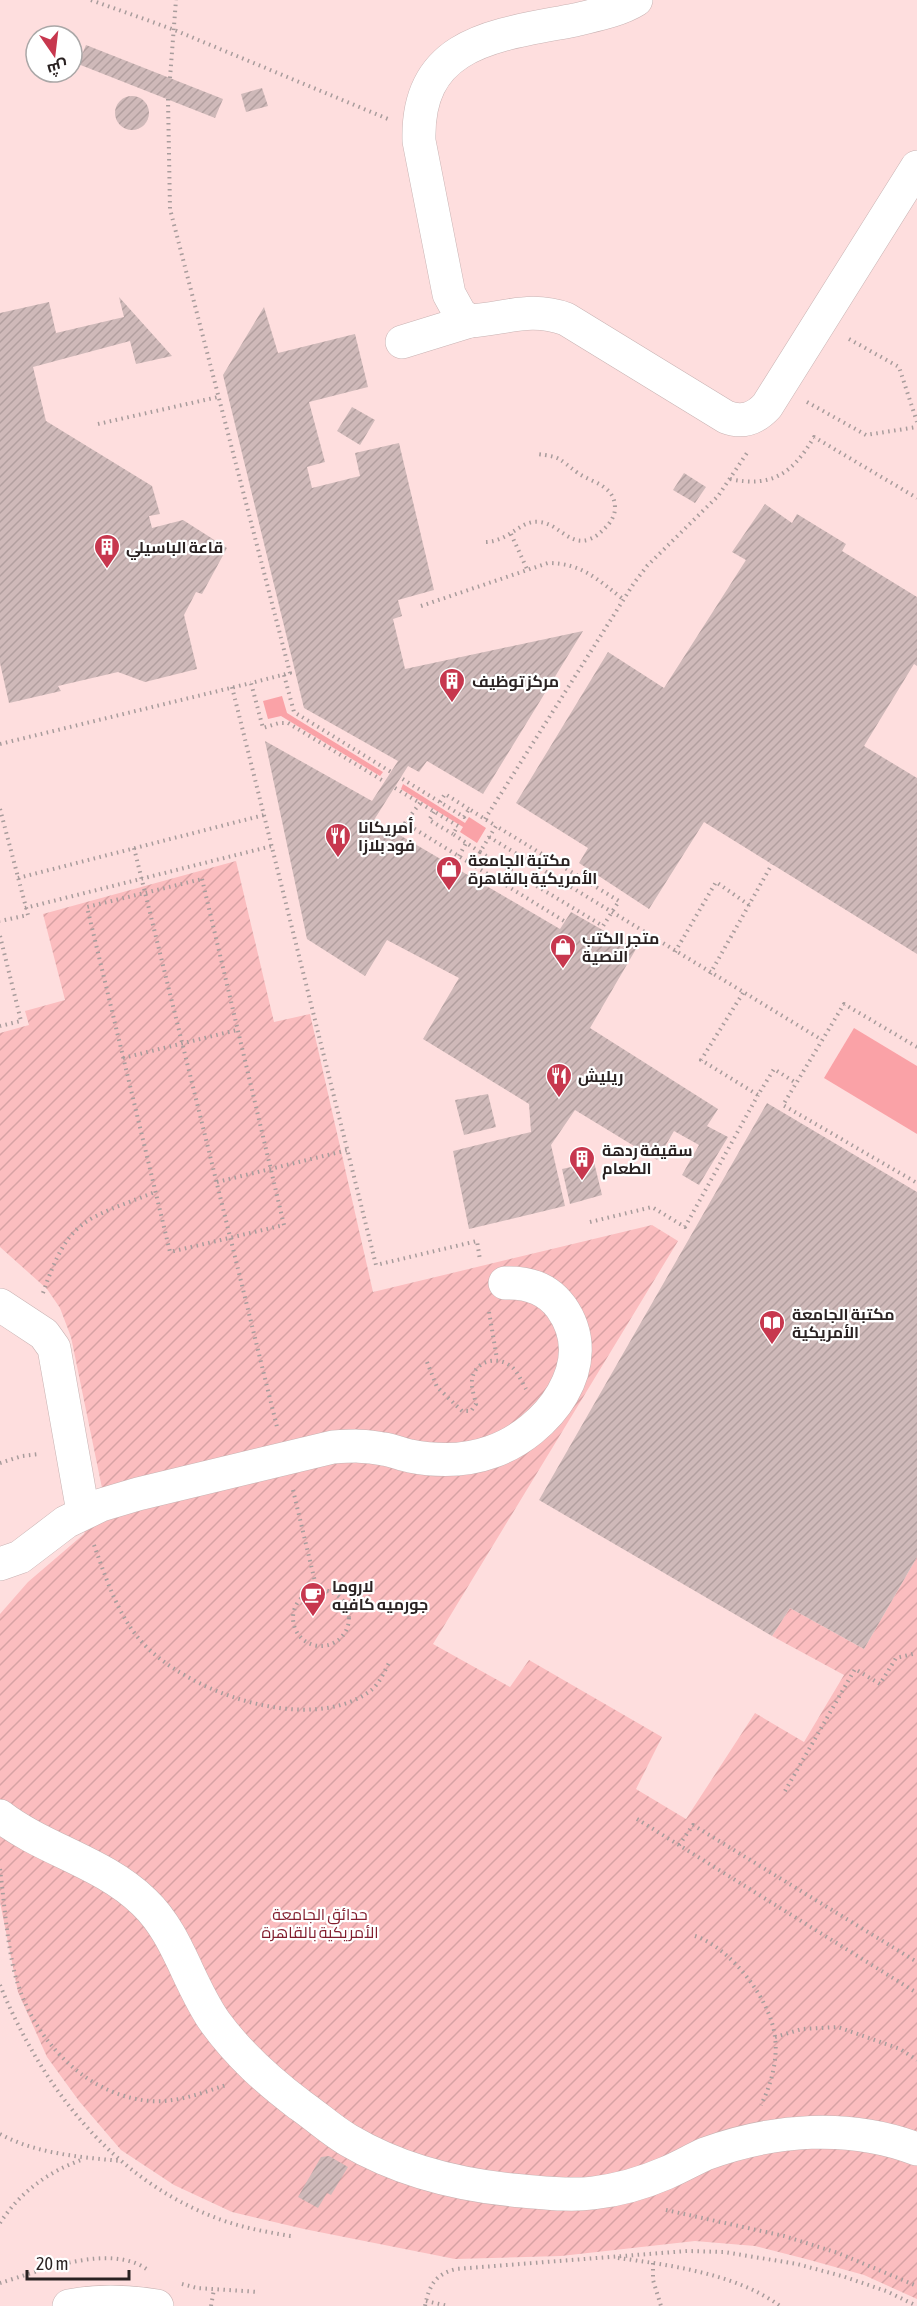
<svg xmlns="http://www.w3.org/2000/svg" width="917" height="2306" font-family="'Asap Condensed',Cairo,sans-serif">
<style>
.built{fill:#fedede;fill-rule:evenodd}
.garden{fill:url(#garden-furrows)}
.water{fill:#faa2a7}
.building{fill:url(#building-hatch)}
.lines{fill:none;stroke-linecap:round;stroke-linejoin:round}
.minor-casing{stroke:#c9b3b3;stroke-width:34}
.path{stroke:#a89c9c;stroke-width:4;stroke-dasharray:1.5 4.5;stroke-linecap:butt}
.minor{stroke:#fff;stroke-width:33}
.labels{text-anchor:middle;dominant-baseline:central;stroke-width:4.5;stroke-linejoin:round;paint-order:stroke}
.poi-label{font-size:16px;font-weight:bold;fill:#2a2222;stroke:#fff;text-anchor:start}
.park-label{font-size:16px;fill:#821d2e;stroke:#fff}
</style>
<defs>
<pattern id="garden-furrows" width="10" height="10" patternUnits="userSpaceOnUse" patternTransform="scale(1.5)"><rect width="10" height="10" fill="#fbbdbf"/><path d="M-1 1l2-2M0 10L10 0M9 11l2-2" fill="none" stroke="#d7a2a4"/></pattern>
<pattern id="building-hatch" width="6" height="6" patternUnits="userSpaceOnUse" patternTransform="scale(1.5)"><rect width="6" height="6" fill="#cfb9b9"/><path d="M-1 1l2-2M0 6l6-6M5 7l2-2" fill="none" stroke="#b29f9f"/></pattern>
</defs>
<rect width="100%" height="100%" fill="#fdefef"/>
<!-- built -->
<path class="built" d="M0,0H917V2306H0ZM36,36H72V72H36Z"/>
<!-- garden -->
<polygon class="garden" points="236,861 274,1022 310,1014 373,1292 652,1225 678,1241 433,1644 510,1687 529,1660 662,1737 636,1789 686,1819 755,1713 804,1742 844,1675 772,1636 790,1608 864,1649 917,1557 917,2299 864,2275 806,2259 755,2246 695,2241 561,2256 455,2259 304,2229 232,2212 174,2185 121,2150 79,2101 47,2057 18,1992 0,1902 0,1614 28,1582 84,1534 102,1488 71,1337 60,1308 47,1289 0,1247 0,1033 29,1025 25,1011 65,1000 43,914"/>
<!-- water -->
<g class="water">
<polygon points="282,696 287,713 383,772 380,776 281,716 268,719 263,701"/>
<polygon points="403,784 465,823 469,817 486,828 477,843 460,832 463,827 401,789"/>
<polygon points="854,1028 917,1066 917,1134 824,1078"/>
</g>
<!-- building -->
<g class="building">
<polygon points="86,45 223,99 215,118 78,64"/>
<polygon points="262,88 268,106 246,112 241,94"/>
<circle cx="132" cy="113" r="17"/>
<polygon points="119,297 172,356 136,364 130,341 33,367 46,421 152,486 160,514 149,516 152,528 183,520 227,548 202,594 196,592 184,615 197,669 145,682 118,672 58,686 61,691 9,703 0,663 0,313 49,302 56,333 124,317"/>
<polygon points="264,307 278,353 355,334 368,387 309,402 325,462 307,467 312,488 360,476 355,453 399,443 434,590 398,600 402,616 393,619 405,669 583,631 483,794 427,761 419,772 408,766 374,820 560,929 571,912 636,949 590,1028 718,1109 707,1126 728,1137 699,1185 682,1175 699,1145 674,1131 657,1160 575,1110 551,1145 565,1206 469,1229 453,1151 531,1132 529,1104 423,1039 459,978 387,940 365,976 307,939 265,741 372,801 398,761 304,708 223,375"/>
<polygon points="352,407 375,420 360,445 337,431"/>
<polygon points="684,473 706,487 695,503 673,490"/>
<polygon points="765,504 792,523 797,514 846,544 842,551 917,597 917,666 914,664 864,746 917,778 917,954 704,822 649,909 579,863 588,848 516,803 608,652 664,688 746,560 732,552"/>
<polygon points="488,1094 496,1127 464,1135 455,1100"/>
<polygon points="767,1103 917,1192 917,1557 864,1649 790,1608 772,1636 539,1500"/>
<polygon points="594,1162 602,1195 570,1204 562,1169"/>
<polygon points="329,2156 348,2167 331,2195 327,2193 318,2208 298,2197 321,2157"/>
</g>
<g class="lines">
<defs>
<g id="minor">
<path d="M636,0C618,11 595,15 575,20C498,35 416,40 419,141L449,294L460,314L470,321C505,319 530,306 566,319L726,417C742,423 755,419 767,406L917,167"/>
<polyline points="402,342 470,321"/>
<polyline points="0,1305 44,1334 54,1348 83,1512"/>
<path d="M0,1564L20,1557L66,1522L101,1505L138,1494L333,1447C350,1446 366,1445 383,1449C392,1450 401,1454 410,1456C436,1461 466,1461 491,1452C547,1433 602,1364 561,1307C547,1288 527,1282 505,1283"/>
<path d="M0,1816C44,1850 103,1862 144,1902C178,1934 188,1984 215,2022C239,2055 267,2080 300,2105C316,2116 331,2130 348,2140C402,2172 462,2186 523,2191C547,2193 570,2196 593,2193C619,2190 643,2183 666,2173C680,2167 692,2160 705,2154C773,2129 849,2123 917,2149"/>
<path d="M69,2306C98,2300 127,2301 157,2306"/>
</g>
</defs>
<!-- minor casing -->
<use href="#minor" class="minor-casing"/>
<!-- path -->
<g class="path">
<polyline points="91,0 172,29 388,119"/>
<polyline points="170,78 176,0"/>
<polyline points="168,99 170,209 290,673 251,683 263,728 279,723 288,723 385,782"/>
<polyline points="849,339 899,367 917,422"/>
<polyline points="807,402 866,435 917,427"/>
<polyline points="98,424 218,397"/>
<path d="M730,479C772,488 793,473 814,437L917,498"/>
<polyline points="511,534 527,569"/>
<path d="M486,542C510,541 521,519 540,522C559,524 570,547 590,539C598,536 603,530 608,525C612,520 615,514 615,508C615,485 592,483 578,473C558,459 563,457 537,454"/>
<path d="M421,606L548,563C582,563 598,580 623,599"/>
<polyline points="284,675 294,712 391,772"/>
<polyline points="232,687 376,1265 477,1241 480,1260"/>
<polyline points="0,744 251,683"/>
<polyline points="395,788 458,826 453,834 480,852 496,826 469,809 464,817 401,778"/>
<polyline points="440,802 445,794 469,809"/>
<polyline points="420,803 405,823 564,921"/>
<polyline points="0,809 28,915 0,921"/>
<polyline points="434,812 429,820 453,834"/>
<polyline points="485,819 634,583 647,566 718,496 747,453"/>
<polyline points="489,837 822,1040"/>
<polyline points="134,848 277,1427"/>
<polyline points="480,852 603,926 619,901 496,826"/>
<polyline points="459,856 466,843"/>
<polyline points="18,878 264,815"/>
<polygon points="202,879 284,1225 170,1252 87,907"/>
<polyline points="25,908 272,846"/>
<polyline points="0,936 21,1021 0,1026"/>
<polyline points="675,952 716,882 749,905"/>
<polyline points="710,974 772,864"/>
<polyline points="743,993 701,1060 758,1095 774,1069 796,1083"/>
<polyline points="917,1047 844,1004 783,1105 917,1183"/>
<polyline points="123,1058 237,1030"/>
<polyline points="217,1182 348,1150"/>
<polyline points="590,1222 652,1207 685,1227 758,1095"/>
<path d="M43,1293C69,1217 85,1220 155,1192"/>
<polyline points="489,1312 497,1359"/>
<path d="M427,1362L437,1387L462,1411H471L476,1404C475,1398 472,1391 472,1385C470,1362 497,1353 513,1368C518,1373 522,1382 526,1389"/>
<polyline points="0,1463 22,1456 39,1454"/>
<polyline points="293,1490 317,1590"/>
<path d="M94,1545C106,1578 117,1613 140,1640C185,1692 309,1736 370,1691C379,1685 385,1670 390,1661"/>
<circle cx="321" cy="1618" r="28"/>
<polyline points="785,1791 855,1669 880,1684 896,1658 917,1653"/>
<polyline points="637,1819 917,1993"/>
<polyline points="679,1845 693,1825 917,1962"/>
<path d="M0,1869C4,1900 6,1931 12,1961C24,2028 79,2095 150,2101C176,2103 202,2093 226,2085"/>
<path d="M695,1936C731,1948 771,2000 775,2037C778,2060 771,2085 761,2105"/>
<path d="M0,1985C42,2087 113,2180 219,2219C243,2228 267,2232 291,2236"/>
<polyline points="775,2037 802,2029 838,2027 900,2049 917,2060"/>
<path d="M0,2134C37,2154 80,2157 121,2161"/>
<polyline points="666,2210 784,2236 838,2253 917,2286"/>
<path d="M0,2223C20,2192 49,2171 84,2159"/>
<path d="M618,2258C670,2265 737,2274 780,2306"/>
<polyline points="653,2263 653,2280 661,2306"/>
<path d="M0,2283C40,2271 110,2242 148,2270"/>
<polyline points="182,2284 197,2288 259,2292"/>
<polyline points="426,2301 448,2306"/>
<polyline points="211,2306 214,2289"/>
<path d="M425,2306C429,2286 435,2274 456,2269L687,2251L724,2252L797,2264L842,2276L886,2291L917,2306"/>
</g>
<!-- minor -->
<use href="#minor" class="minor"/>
</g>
<!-- icons -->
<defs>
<symbol id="building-pin" viewBox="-11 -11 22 30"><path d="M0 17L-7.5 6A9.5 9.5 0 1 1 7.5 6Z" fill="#c7374e" stroke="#fff"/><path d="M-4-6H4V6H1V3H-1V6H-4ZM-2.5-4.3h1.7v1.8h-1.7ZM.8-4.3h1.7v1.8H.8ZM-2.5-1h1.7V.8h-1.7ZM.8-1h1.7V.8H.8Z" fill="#fff"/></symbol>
<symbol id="restaurant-pin" viewBox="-11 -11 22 30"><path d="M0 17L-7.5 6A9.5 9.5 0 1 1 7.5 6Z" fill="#c7374e" stroke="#fff"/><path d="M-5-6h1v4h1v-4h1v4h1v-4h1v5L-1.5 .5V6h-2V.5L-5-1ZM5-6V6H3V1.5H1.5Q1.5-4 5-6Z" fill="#fff"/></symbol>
<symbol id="shop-pin" viewBox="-11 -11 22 30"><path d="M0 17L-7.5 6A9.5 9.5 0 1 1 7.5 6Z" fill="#c7374e" stroke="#fff"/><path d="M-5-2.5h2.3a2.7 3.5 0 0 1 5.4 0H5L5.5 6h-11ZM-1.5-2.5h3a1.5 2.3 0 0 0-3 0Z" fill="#fff"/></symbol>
<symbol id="library-pin" viewBox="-11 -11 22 30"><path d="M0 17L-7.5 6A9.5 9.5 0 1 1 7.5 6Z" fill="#c7374e" stroke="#fff"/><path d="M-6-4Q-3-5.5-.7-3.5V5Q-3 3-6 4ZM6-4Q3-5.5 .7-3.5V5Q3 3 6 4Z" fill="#fff"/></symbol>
<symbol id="cafe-pin" viewBox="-11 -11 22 30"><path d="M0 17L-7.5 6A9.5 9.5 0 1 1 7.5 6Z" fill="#c7374e" stroke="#fff"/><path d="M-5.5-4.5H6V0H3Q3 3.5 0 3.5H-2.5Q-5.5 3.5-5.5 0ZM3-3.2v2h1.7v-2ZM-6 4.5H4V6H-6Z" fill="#fff"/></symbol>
</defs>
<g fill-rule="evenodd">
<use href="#building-pin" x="92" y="532" width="30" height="40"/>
<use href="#building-pin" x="437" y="666" width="30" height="40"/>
<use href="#restaurant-pin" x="323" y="821" width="30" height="40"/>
<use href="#shop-pin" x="434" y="854" width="30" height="40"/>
<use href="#shop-pin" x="548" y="932" width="30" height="40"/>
<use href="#restaurant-pin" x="544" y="1061" width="30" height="40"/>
<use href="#building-pin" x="567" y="1144" width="30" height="40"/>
<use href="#library-pin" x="757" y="1308" width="30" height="40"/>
<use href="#cafe-pin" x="298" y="1580" width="30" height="40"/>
</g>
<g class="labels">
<!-- poi labels -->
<g class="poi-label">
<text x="126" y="547">قاعة الباسيلي</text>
<text x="472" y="681">مركز توظيف</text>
<text x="358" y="827">أمريكانا<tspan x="358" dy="18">فود بلازا</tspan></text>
<text x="468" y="860">مكتبة الجامعة<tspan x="468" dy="18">الأمريكية بالقاهرة</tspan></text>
<text x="582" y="938">متجر الكتب<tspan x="582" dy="18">النصية</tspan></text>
<text x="578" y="1076">ريليش</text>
<text x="602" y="1150">سقيفة ردهة<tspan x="602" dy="18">الطعام</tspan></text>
<text x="792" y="1314">مكتبة الجامعة<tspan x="792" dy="18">الأمريكية</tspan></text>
<text x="332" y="1586">لاروما<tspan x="332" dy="18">جورميه كافيه</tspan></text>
</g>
<!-- park labels -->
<g class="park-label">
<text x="320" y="1914">حدائق الجامعة<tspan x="320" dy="18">الأمريكية بالقاهرة</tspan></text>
</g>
</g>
<!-- north arrow -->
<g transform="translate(54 54) rotate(166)"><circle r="28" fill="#ffffff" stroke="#aaa7a7" stroke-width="1.5"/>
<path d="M0-4.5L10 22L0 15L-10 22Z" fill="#c7374e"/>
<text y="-9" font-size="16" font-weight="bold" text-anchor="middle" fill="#2a2222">ش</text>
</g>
<!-- scale -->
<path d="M27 2270v9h102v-9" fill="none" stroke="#2a2222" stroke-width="3"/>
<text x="36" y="2270" font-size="18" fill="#2a2222" stroke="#ffffff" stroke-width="4.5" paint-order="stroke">20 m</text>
</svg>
